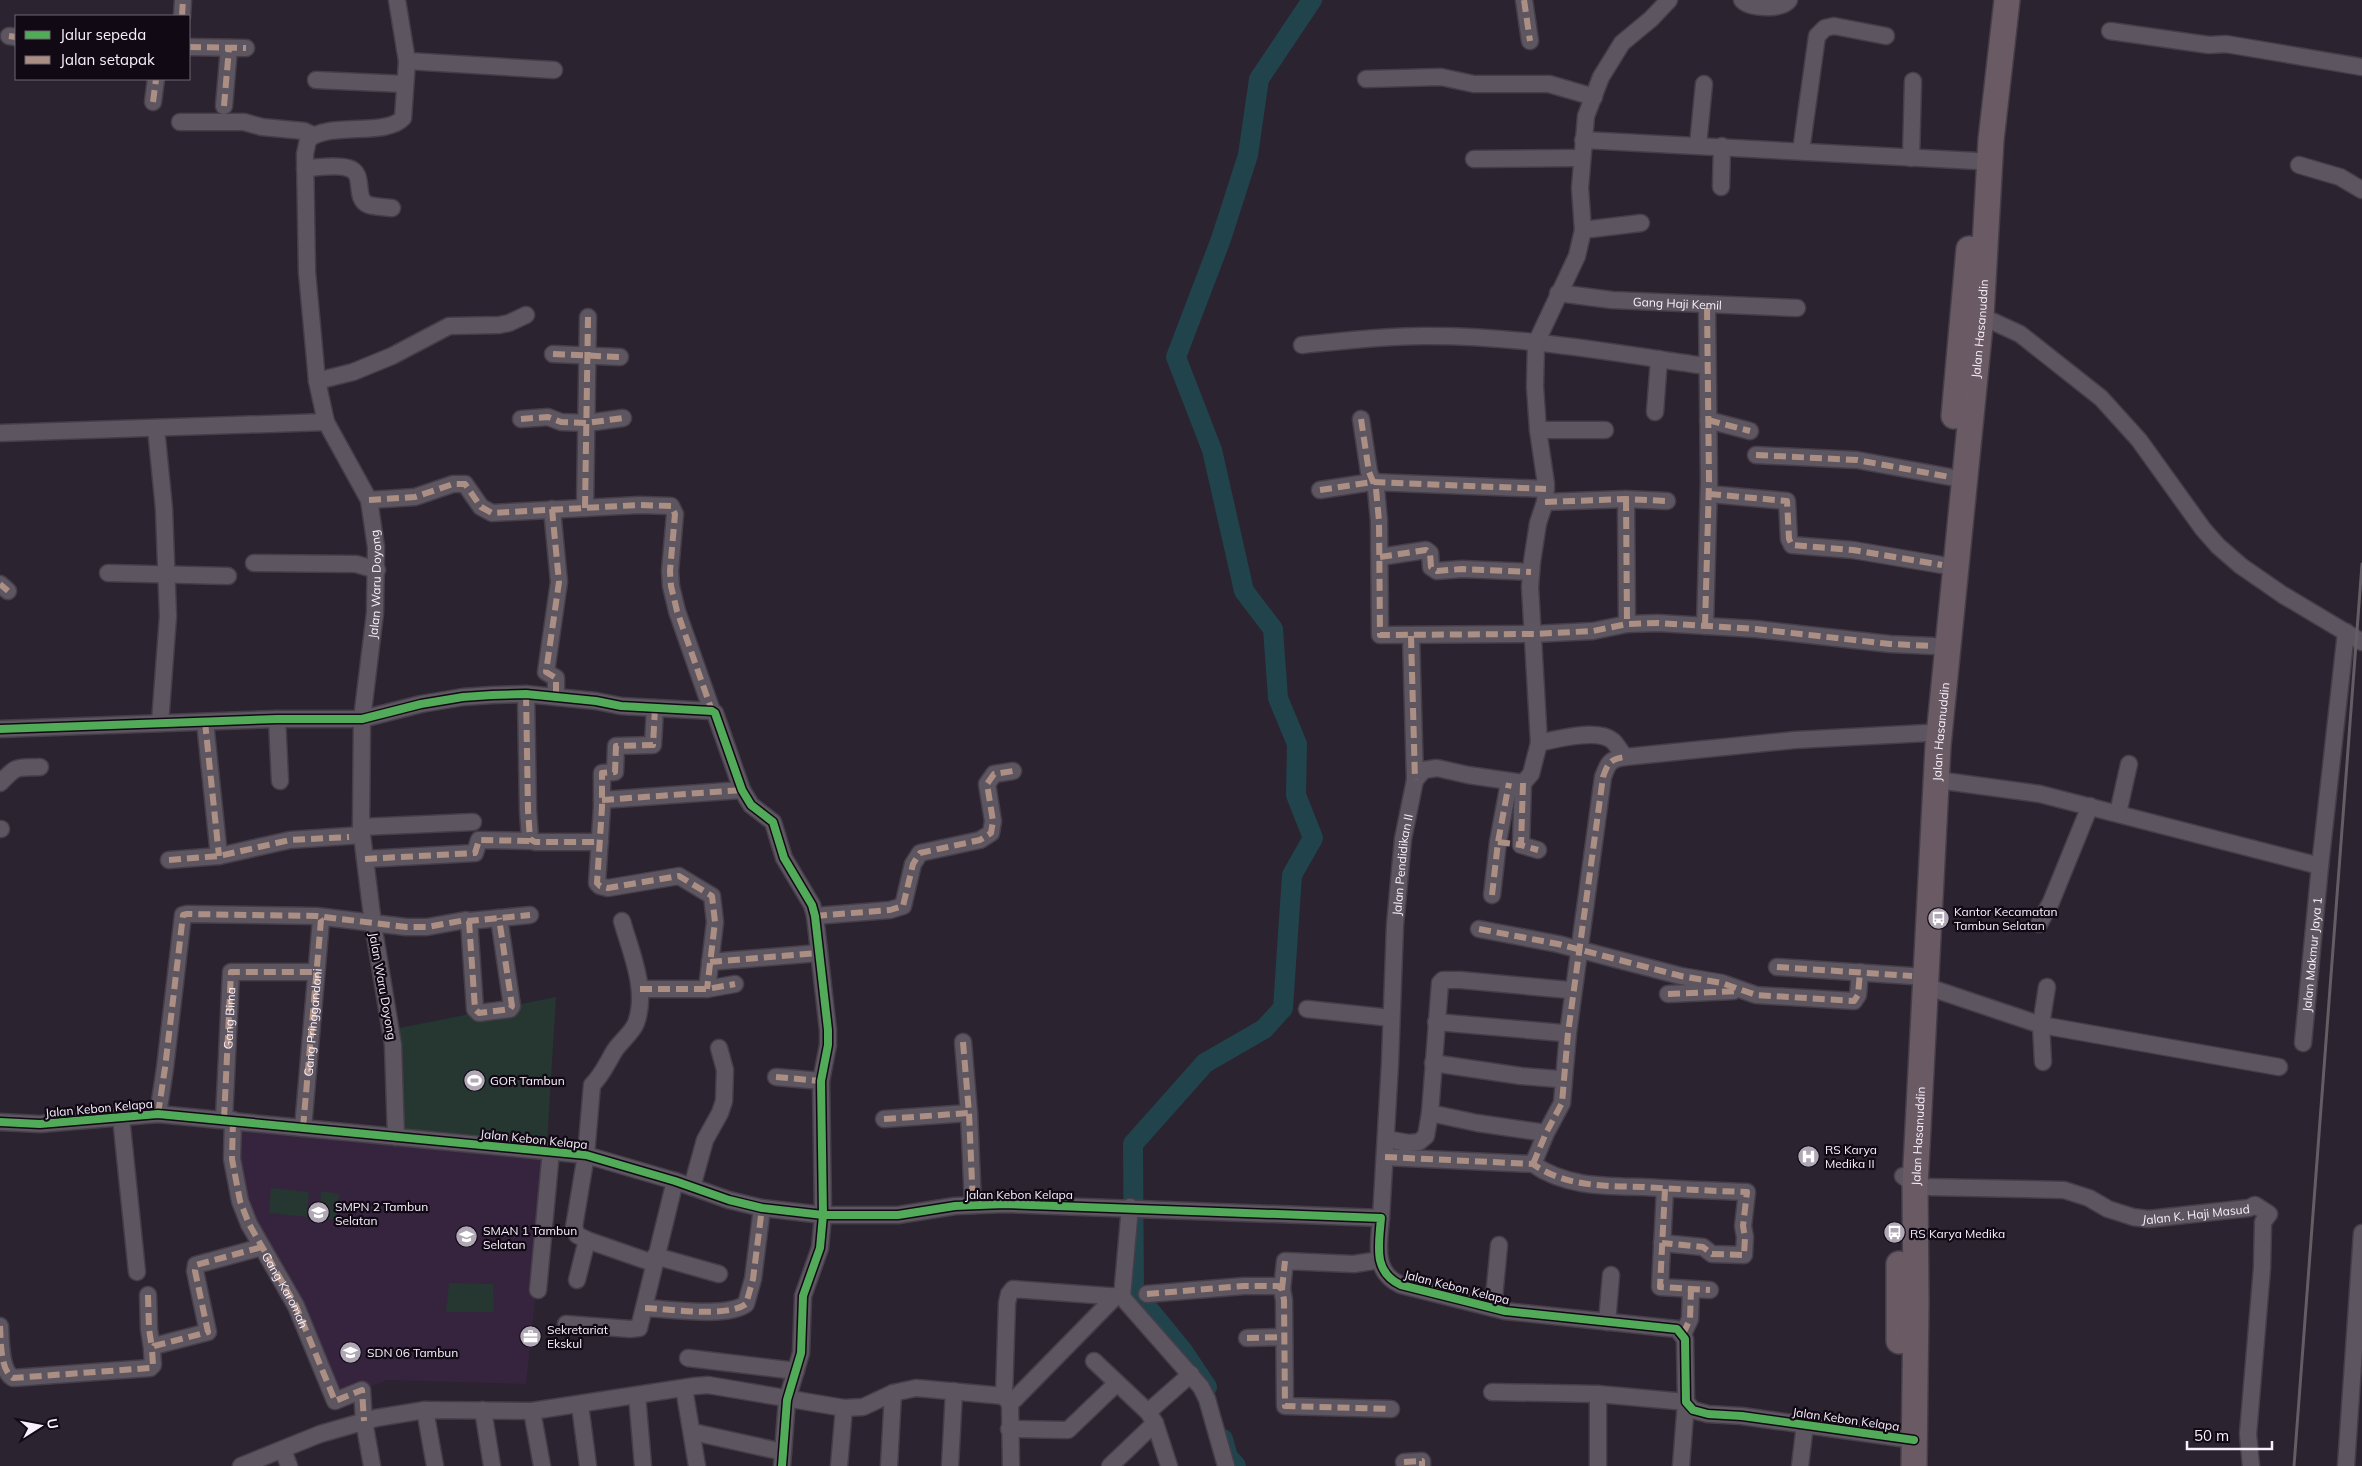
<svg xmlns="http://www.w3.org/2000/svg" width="2362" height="1466" font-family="Mulish,sans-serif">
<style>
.built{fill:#36243f}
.green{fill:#263630}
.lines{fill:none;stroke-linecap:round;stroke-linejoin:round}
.river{stroke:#21434c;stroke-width:20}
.minor-casing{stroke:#453e49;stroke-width:19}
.highway-casing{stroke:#453e49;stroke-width:28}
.minor{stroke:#5d5660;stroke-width:16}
.highway{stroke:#695a64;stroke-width:25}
.rail{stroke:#635e66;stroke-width:3}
.quiet{stroke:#ac8f84;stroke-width:6;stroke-dasharray:12 6;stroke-linecap:butt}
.cycleway-casing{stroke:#110a15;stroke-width:11}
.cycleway{stroke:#51ab58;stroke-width:8}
.labels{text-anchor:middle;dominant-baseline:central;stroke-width:4.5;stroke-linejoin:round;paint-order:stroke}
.street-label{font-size:12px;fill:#f9f0fd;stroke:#110a15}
.poi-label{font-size:12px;fill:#f9f0fd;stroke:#110a15;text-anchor:start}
</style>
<rect width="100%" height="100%" fill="#2b232f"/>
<!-- built -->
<polygon class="built" points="233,1120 551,1151 526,1384 387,1380 335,1401 249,1224"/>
<!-- green -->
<g class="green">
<polygon points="556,997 547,1145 400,1131 394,1029"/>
<polygon points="271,1188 309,1192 307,1217 269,1213"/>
<polygon points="321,1191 339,1194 336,1220 319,1219"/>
<polygon points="449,1283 493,1284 494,1312 446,1312"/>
</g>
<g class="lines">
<!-- river -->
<g class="river">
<polyline points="1207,1387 1183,1351 1134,1291 1133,1144 1205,1063 1264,1029 1283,1008 1292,875 1313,838 1296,795 1297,744 1278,698 1273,629 1244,591 1212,450 1176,357 1221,239 1248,155 1259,79 1312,0"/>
<polyline points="1223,1439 1228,1457 1236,1466"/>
</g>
<defs>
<g id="minor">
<polyline points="1524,0 1530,41"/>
<path d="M1742,0C1750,9 1782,10 1789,0"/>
<polyline points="182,16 183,0"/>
<polyline points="2110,31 2209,45 2226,44 2362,67"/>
<polyline points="9,36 16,37"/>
<polyline points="189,47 246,48"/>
<polyline points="407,61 554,70"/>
<polyline points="1366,79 1441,77 1474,84 1549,84 1594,97"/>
<polyline points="316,80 405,84"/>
<polyline points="153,102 156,79"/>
<polyline points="224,106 229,48"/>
<polyline points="180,122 244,122 262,127 304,131 313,135"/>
<polyline points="1583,140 1977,161"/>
<polyline points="1698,145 1704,84"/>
<polyline points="1801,151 1817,36 1825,28 1834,26 1886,36"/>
<polyline points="1911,158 1913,81"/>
<polyline points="1474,159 1581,158"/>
<polyline points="2299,165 2340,177 2362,190"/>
<path d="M305,168C318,168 335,164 348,168C367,173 352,199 369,205C376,207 385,207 392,208"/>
<polyline points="1721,187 1722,146"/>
<polyline points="1583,230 1641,223"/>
<path id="s1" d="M1558,293L1612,300L1797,308"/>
<polyline points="1981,316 2020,334 2101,398 2139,440 2203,529 2218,546 2241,566 2283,595 2362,642"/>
<path d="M1302,345C1342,341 1383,336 1423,336C1515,335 1615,353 1706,366"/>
<polyline points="553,354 620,357"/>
<polyline points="317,381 353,372 392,356 449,326 499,325 509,323 526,315"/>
<polyline points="1655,412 1659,359"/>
<polyline points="521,419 548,417 561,422 587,423 623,418"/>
<polyline points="1361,419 1369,472 1376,489 1379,521 1380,635 1534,634 1593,631 1627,624 1658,623 1756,629 1890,644 1934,646"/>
<polyline points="1708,420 1750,431"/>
<polyline points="156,428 164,509 168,616 160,723"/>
<polyline points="1538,430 1605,430"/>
<polyline points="0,433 326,422"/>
<polyline points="1756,455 1857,460 1950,477"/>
<polyline points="1320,490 1372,482 1546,489"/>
<polyline points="1709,494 1787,501 1789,539 1792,545 1853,550 1942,565"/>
<polyline points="1626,499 1627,624"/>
<polyline points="369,500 415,497 453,484 465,484 481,507 492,513 639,505 671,506 675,514 670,571 671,586 677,611 712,711"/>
<polyline points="1545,502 1626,499 1667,501"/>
<polyline points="585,508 588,317"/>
<polyline points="552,509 559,582 546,672 556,678 556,697"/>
<polyline points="1380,557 1426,550 1430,553 1431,567 1437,571 1462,569 1531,572"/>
<polyline points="254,563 356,564 377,570"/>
<polyline points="108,573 228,576"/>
<polyline points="0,584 8,591"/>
<polyline points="1705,626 1709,482 1707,304"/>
<polyline points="1411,636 1415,780"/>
<polyline points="526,694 528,810 530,839 535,842 600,842"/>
<polyline points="655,708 653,745 616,746 615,772 602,773 602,807 597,883 600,886 608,888 679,876 712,896 715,922 707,989"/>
<polyline points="277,719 280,781"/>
<polyline points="205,722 219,856"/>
<polyline points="0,729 277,719 362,719 421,704 463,697 492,695 526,694 596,701 621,706 712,711 715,713 742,790 751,805 773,822 784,858 812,905 815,916 828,1030 828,1045 821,1081 823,1215 820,1248 803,1296 801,1353 787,1400 782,1466"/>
<path d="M1539,743C1556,739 1598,728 1613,741C1617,745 1621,752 1625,757L1795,740L1927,733"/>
<polyline points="1937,780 2040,794 2320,866"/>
<path d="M0,783C18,765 14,768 40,767"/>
<polyline points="1523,783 1521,845 1538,850"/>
<polyline points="602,800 742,790"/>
<polyline points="2118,813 2129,764"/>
<polyline points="361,827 473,822"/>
<polyline points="0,829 1,829"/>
<polyline points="365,859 475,853 479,840 532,841"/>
<polyline points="169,860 219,856 290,840 362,835"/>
<polyline points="1492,895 1498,842 1509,783"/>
<polyline points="815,916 890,910 903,906 913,864 920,853 980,840 991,833 993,821 987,784 994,774 1013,771"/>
<polyline points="469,921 475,1009 479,1013 510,1009 512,1006 499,918"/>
<path d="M622,921C631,953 648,990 636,1023C632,1033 621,1041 615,1050C607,1063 603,1074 592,1085L586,1155L574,1227L577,1235L587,1240L653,1263"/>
<polyline points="2039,924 2051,902 2090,806"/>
<polyline points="1479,929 1558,944 1681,976 1722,983 1756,995 1854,1001 1858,995 1860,972"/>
<polyline points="710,962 819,953"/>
<polyline points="1777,967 1912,976"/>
<polyline points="1925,986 2041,1025 2279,1067"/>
<polyline points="640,989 707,989 735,984"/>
<polyline points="1668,994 1733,991"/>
<polyline points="1307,1009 1391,1018"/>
<polyline points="1436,1022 1563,1033"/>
<polyline points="963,1042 969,1113 973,1205"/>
<path id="s2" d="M2303,1043L2320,866L2346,632"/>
<polyline points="2043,1062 2041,1025 2047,987"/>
<polyline points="1433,1063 1521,1076 1558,1079"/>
<polyline points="776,1077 821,1081"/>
<polyline points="1430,1113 1477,1123 1539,1132"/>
<polyline points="158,1114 165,1068 183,915 187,914 316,916 406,927 427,927 466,920 469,921 530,915"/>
<polyline points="121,1117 137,1272"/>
<path id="s3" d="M224,1119L231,972H315"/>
<polyline points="884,1119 969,1113"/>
<polyline points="233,1120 232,1159 240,1201 249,1224 296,1306 335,1401 362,1390 364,1421 372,1466"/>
<path d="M0,1122L40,1124L158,1114L586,1155L675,1181L729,1200L762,1208L823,1215H898L955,1206L1005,1204L1381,1218C1379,1244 1372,1272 1401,1285L1505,1311L1677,1329L1685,1339L1686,1402L1693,1410L1708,1414L1742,1416L1914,1440"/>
<polyline points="303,1128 321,920 319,917"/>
<path id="s4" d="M396,1137L393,1045L373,924L361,827L362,719L375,613L376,547L369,500L326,422L317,381L307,272L305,154L308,140C328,121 386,137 403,118L407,61L397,0"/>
<polyline points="1386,1139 1409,1143 1419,1142 1426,1136 1430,1113 1440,983 1443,980 1460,980 1569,990"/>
<path d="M1385,1157L1533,1164C1565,1187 1606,1186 1643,1187C1678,1189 1712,1191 1747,1192L1743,1226L1745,1237L1744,1255L1712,1254L1703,1247L1662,1243"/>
<path d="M1533,1164L1546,1133L1562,1103L1568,1033L1603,777C1608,763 1610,759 1625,757"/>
<path id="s5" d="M1903,1176L1915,1185L1927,1187L2064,1190L2089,1198L2108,1209L2133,1217L2148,1219L2249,1208L2255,1205L2269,1214L2263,1222L2262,1268L2248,1434L2251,1466"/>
<polyline points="692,1187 705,1140 720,1113 724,1101 725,1070 719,1048"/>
<polyline points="1665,1189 1660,1287 1710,1290"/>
<path id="s6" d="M1381,1218L1390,1063L1395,925L1403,839L1415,780L1424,770L1437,768L1468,775L1523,783L1531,774L1539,743L1530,587L1532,562L1538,523L1545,502L1546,484L1538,430L1535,387L1536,343L1577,256L1583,230L1580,188L1586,116L1601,77L1622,43L1651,19L1669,0"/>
<polyline points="655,1256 719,1274"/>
<polyline points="577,1280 587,1240"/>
<polyline points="1282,1289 1285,1261 1354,1264 1380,1260"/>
<polyline points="538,1290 551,1151"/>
<polyline points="1147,1294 1244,1286 1278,1286 1282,1289 1284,1300 1285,1406 1391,1409"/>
<polyline points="148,1295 149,1329 152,1348"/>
<polyline points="1122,1297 1130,1207"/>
<path d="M645,1308C669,1309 727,1318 746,1304L753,1279L762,1208"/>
<polyline points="1493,1308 1499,1245"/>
<polyline points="1607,1322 1611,1275"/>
<polyline points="566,1324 630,1329 639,1328 675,1181"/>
<path d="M0,1326C1,1342 0,1370 13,1378L150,1368L153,1365L152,1350L154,1346L208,1332L195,1271L196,1265L262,1247"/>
<polyline points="1683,1334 1690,1319 1691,1290"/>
<polyline points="1247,1338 1284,1337"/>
<polyline points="688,1358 796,1371"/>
<polyline points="1094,1361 1148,1412 1155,1423 1169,1466"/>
<polyline points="684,1388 697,1466"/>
<polyline points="1492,1392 1598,1394 1686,1402 1681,1466"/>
<polyline points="1598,1394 1598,1466"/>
<polyline points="637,1395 643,1466"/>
<polyline points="1010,1404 1116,1296"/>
<polyline points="580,1405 588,1466"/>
<polyline points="425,1410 435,1466"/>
<polyline points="483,1410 492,1466"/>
<polyline points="532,1411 542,1466"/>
<polyline points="1148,1412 1191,1374"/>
<polyline points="1009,1429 1068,1430 1117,1383"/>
<polyline points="693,1432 783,1452"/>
<polyline points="283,1450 289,1466"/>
<polyline points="1404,1462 1422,1461 1422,1466"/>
<polyline points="241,1466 320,1434 376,1418 425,1410 532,1411 695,1386 708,1385 844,1408 863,1407 893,1393 916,1388 1004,1396"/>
<polyline points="839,1466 844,1408"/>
<polyline points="889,1466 893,1393"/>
<polyline points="950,1466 954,1391"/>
<polyline points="1011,1466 1010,1404 1004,1396 1007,1303 1009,1294 1013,1289 1122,1297 1201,1387 1207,1399 1226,1466"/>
<polyline points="1110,1466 1155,1423"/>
<polyline points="1800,1466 1805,1424"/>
<polyline points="2346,1466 2362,1233"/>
</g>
<g id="highway">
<polyline points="1954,416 1969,249"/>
<polyline points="1899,1341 1899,1264"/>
<path id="s7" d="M1914,1466L1916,1302L1915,1185L1938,746L1981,316L1991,140L2007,0"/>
</g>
</defs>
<!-- minor casing -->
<use href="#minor" class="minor-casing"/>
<!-- highway casing -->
<use href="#highway" class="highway-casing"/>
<!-- minor -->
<use href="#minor" class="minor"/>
<!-- highway -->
<use href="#highway" class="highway"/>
<!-- rail -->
<polyline class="rail" points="2294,1466 2362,564"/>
<!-- quiet -->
<g class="quiet">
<polyline points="1524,0 1530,41"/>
<polyline points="182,16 183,0"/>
<polyline points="9,36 16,37"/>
<polyline points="189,47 246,48"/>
<polyline points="153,102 156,79"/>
<polyline points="224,106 229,48"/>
<polyline points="553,354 620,357"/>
<polyline points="521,419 548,417 561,422 587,423 623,418"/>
<polyline points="1361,419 1369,472 1376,489 1379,521 1380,635 1534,634 1593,631 1627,624 1658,623 1756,629 1890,644 1934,646"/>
<polyline points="1708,420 1750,431"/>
<polyline points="1756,455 1857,460 1950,477"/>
<polyline points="1320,490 1372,482 1546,489"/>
<polyline points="1709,494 1787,501 1789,539 1792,545 1853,550 1942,565"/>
<polyline points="1626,499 1627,624"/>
<polyline points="369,500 415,497 453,484 465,484 481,507 492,513 639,505 671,506 675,514 670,571 671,586 677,611 712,711"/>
<polyline points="1545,502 1626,499 1667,501"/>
<polyline points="585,508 588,317"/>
<polyline points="552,509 559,582 546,672 556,678 556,697"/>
<polyline points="1380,557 1426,550 1430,553 1431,567 1437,571 1462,569 1531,572"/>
<polyline points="0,584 8,591"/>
<polyline points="1705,626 1709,482 1707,304"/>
<polyline points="1411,636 1415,780"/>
<polyline points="526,694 528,810 530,839 535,842 600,842"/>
<polyline points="655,708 653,745 616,746 615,772 602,773 602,807 597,883 600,886 608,888 679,876 712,896 715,922 707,989"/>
<polyline points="205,722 219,856"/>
<polyline points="1523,783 1521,845 1538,850"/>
<polyline points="602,800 742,790"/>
<polyline points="1498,842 1521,845"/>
<polyline points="365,859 475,853 479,840 532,841"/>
<polyline points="169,860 219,856 290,840 349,837"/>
<polyline points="1492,895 1498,842 1509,783"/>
<polyline points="815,916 890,910 903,906 913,864 920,853 980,840 991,833 993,821 987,784 994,774 1013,771"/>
<polyline points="469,921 475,1009 479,1013 510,1009 512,1006 499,918"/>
<polyline points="1479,929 1558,944 1681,976 1722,983 1756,995 1854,1001 1858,995 1860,972"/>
<polyline points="710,962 819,953"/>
<polyline points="1777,967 1912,976"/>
<polyline points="640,989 707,989 735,984"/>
<polyline points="1668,994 1740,991"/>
<polyline points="963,1042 969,1113 973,1205"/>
<polyline points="776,1077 821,1081"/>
<polyline points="158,1114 165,1068 183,915 187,914 316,916 406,927 427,927 466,920 469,921 530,915"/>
<polyline points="224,1119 231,972 315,972"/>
<polyline points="884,1119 969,1113"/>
<path id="s8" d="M233,1120L232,1159L240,1201L249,1224L296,1306L335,1401L362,1390L364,1421"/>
<path id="s9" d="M303,1128L321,920L319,917"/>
<path d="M1385,1157L1533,1164C1565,1187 1606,1186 1643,1187C1678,1189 1712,1191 1747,1192L1743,1226L1745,1237L1744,1255L1712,1254L1703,1247L1662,1243"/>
<path d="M1533,1164L1546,1133L1562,1103L1568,1033L1603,777C1608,763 1610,759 1625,757"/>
<polyline points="1665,1189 1660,1287 1710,1290"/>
<polyline points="1282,1289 1285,1261"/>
<polyline points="1147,1294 1244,1286 1278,1286 1282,1289 1284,1300 1285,1406 1391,1409"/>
<polyline points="148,1295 149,1329 152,1348"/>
<path d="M645,1308C669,1309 727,1318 746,1304L753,1279L762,1208"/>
<path d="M0,1326C1,1342 0,1370 13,1378L150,1368L153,1365L152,1350L154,1346L208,1332L195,1271L196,1265L262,1247"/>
<polyline points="1683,1334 1690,1319 1691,1290"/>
<polyline points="1247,1338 1284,1337"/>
<polyline points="1404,1462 1422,1461 1422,1466"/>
</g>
<defs>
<g id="cycleway">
<polyline points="0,729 277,719 362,719 421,704 463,697 492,695 526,694 596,701 621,706 712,711 715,713 742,790 751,805 773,822 784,858 812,905 815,916 828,1030 828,1045 821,1081 823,1215 820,1248 803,1296 801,1353 787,1400 782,1466"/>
<path d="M0,1122L40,1124L158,1114L586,1155L675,1181L729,1200L762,1208L823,1215H898L955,1206L1005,1204L1381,1218C1379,1244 1372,1272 1401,1285L1505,1311L1677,1329L1685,1339L1686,1402L1693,1410L1708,1414L1742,1416L1914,1440"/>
</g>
</defs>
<!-- cycleway casing -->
<use href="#cycleway" class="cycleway-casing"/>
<!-- cycleway -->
<use href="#cycleway" class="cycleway"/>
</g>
<!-- icons -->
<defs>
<symbol id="bus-disc" viewBox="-11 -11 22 22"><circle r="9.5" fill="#b1a8b5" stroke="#110a15"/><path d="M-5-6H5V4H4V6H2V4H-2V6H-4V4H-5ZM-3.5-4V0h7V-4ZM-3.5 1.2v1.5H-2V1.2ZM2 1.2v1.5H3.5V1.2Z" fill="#fff"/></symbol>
<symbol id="stadium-disc" viewBox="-11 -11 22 22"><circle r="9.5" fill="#b1a8b5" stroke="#110a15"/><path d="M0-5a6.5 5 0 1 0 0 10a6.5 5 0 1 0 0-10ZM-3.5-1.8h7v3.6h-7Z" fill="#fff"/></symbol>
<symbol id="hospital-disc" viewBox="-11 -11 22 22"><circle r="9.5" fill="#b1a8b5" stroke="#110a15"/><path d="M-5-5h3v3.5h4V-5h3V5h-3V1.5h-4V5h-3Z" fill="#fff"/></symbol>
<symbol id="school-disc" viewBox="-11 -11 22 22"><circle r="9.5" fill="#b1a8b5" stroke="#110a15"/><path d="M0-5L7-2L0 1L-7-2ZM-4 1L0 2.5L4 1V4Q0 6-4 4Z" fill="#fff"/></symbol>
<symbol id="office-disc" viewBox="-11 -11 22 22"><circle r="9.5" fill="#b1a8b5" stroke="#110a15"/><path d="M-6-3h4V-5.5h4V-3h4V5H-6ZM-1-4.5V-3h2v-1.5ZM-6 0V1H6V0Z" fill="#fff"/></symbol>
</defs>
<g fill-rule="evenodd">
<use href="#bus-disc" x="1926" y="906" width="25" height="25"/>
<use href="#stadium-disc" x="462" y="1068" width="25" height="25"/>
<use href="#hospital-disc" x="1796" y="1144" width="25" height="25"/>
<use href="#school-disc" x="306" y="1200" width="25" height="25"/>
<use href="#bus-disc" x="1882" y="1220" width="25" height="25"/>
<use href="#school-disc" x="454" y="1224" width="25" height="25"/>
<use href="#office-disc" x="518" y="1324" width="25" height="25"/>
<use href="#school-disc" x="338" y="1340" width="25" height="25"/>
</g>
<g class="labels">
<!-- street labels -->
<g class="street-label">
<text stroke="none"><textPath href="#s1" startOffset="120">Gang Haji Kemil</textPath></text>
<text stroke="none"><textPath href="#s7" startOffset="1140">Jalan Hasanuddin</textPath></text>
<text stroke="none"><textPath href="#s4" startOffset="556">Jalan Waru Doyong</textPath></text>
<text stroke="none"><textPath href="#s7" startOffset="735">Jalan Hasanuddin</textPath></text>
<text stroke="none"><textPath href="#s6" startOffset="354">Jalan Pendidikan II</textPath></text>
<text stroke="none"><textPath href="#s2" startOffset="89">Jalan Makmur Jaya 1</textPath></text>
<text transform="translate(383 986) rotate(80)">Jalan Waru Doyong</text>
<text stroke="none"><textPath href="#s3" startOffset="101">Gang Bima</textPath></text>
<text stroke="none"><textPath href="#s9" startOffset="106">Gang Pringgandani</textPath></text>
<text transform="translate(99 1108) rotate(-5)">Jalan Kebon Kelapa</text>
<text stroke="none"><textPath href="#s7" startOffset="330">Jalan Hasanuddin</textPath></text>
<text transform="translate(534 1139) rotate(6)">Jalan Kebon Kelapa</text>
<text x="1019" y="1194">Jalan Kebon Kelapa</text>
<text stroke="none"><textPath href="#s5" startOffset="302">Jalan K. Haji Masud</textPath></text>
<text transform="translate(1457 1287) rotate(14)">Jalan Kebon Kelapa</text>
<text stroke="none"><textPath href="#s8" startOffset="182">Gang Karomah</textPath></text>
<text transform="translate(1846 1419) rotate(8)">Jalan Kebon Kelapa</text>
</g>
<!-- poi labels -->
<g class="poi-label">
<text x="1954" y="911">Kantor Kecamatan<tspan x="1954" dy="14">Tambun Selatan</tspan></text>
<text x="490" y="1080">GOR Tambun</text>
<text x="1825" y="1149">RS Karya<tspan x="1825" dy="14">Medika II</tspan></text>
<text x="335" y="1206">SMPN 2 Tambun<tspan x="335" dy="14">Selatan</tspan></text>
<text x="483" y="1230">SMAN 1 Tambun<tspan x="483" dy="14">Selatan</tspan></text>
<text x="1910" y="1233">RS Karya Medika</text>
<text x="547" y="1329">Sekretariat<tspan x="547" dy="14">Ekskul</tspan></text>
<text x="367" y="1352">SDN 06 Tambun</text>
</g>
</g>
<!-- legend -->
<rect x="15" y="15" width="175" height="65" fill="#110a15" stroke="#6e6672"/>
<rect x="25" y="31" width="25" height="8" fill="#51ab58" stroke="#6e6672"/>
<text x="60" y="40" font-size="15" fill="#f9f0fd">Jalur sepeda</text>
<rect x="25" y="56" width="25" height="8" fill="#ac8f84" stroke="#6e6672"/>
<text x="60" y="65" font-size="15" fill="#f9f0fd">Jalan setapak</text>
<!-- north arrow -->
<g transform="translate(40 1426) rotate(79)" stroke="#110a15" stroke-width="4" paint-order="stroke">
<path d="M0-4L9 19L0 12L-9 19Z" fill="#f9f0fd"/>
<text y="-8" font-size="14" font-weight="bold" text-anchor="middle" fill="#f9f0fd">U</text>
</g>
<!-- scale -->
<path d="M2187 1441v8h85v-8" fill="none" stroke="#f9f0fd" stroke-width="2.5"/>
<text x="2194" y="1441" font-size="15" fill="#f9f0fd" stroke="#110a15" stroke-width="4" paint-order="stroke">50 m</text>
</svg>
